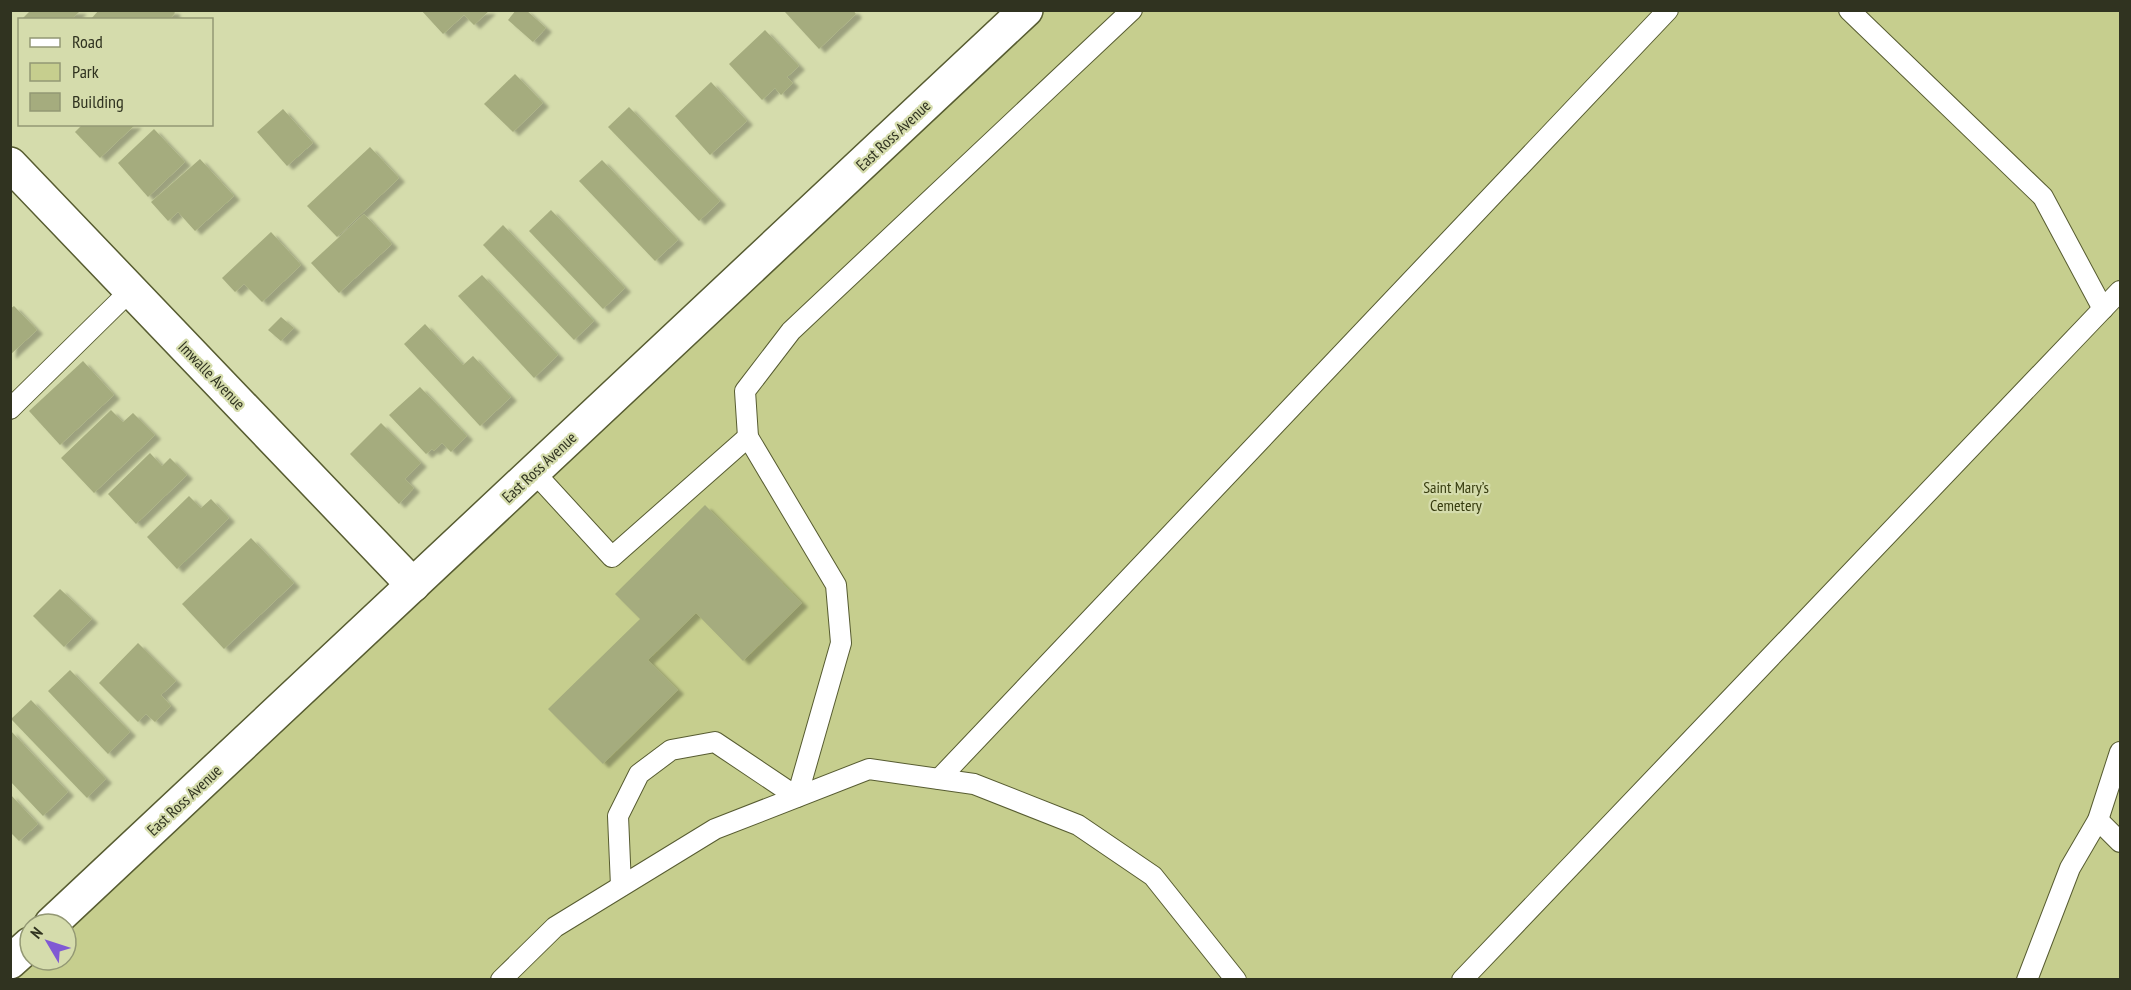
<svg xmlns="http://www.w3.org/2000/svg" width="2131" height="990" font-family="'PT Sans Narrow',sans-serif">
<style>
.green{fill:#c6ce8e}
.building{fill:#a5ac7e;filter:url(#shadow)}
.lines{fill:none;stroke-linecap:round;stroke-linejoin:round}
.service-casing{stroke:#575c31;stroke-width:22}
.minor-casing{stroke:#575c31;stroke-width:36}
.tertiary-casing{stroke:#575c31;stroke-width:36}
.service{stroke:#fff;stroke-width:20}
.minor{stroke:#fff;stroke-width:33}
.tertiary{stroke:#fff;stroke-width:33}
.labels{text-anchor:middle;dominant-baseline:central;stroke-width:4.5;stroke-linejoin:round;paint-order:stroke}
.street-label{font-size:16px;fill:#303320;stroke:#d5dcac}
.park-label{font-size:16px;fill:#363b0e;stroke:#d5dcac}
</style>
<defs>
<filter id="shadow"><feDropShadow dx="6" dy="4" stdDeviation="1.5" flood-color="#0004"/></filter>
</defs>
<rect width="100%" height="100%" fill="#d5dcac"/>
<!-- green -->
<polygon class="green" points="1026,11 2120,11 2120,979 11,980 11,962 66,960 66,924"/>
<!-- building -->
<g class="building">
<polygon points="31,10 81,10 71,20 24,20 23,18"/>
<polygon points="99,10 173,10 175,13 169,20 90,20"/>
<polygon points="421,10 490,10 474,25 464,15 443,34"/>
<polygon points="516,10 526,10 546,28 533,42 508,20"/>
<polygon points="786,10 853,10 856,14 819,49 785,12"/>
<polygon points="765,30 799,66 787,77 793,83 781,95 775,88 762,100 729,64"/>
<polygon points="515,74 543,103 513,132 484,104"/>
<polygon points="711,82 747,121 710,155 675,116"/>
<polygon points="629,107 720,201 699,221 608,127"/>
<polygon points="283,109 313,143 287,166 257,132"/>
<polygon points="83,124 136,124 100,158 75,132"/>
<polygon points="154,129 185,162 148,197 118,163"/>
<polygon points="370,147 399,178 337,237 307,206"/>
<polygon points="200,159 234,196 195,231 178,212 168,221 151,202"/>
<polygon points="602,160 678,240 655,261 579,181"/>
<polygon points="551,210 625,288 603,309 529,231"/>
<polygon points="364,214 392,244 339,293 311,263"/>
<polygon points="503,225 594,321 574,340 483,245"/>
<polygon points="271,232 301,265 262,302 244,284 235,292 222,278"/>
<polygon points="482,275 558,355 534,378 458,296"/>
<polygon points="14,306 37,330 10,355 10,309"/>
<polygon points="281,317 294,328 281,341 268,330"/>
<polygon points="425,324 463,365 473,356 511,397 480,426 404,344"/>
<polygon points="83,361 114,395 60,445 29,411"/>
<polygon points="420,387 467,436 451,452 442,443 434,451 432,449 426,454 389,415"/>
<polygon points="111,410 123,422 133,413 155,435 94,493 61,458"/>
<polygon points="381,423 421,463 405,479 414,488 399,504 350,454"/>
<polygon points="150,453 162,466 170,458 187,475 136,524 108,494"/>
<polygon points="189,496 201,508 211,499 229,518 177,569 147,537"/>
<polygon points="705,505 802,603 743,661 696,613 648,660 678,690 603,764 548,709 640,619 615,594"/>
<polygon points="251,538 294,583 224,649 182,604"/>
<polygon points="60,589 92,619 64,647 33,616"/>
<polygon points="138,643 176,681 161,695 171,706 155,722 146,714 138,722 99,683"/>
<polygon points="70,670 130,732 108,754 48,691"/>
<polygon points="31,700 106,779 87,798 11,719"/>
<polygon points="10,730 68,792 43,816 10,781"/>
<polygon points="10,794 38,824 19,841 10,832"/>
</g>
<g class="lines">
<defs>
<g id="service">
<polyline points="1849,10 2043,197 2103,309"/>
<polyline points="10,409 131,290"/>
<polyline points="534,472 612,557 748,437"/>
<polyline points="939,779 1668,10"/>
<polyline points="2098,820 2120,842"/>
<polyline points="621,886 618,816 639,774 671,750 715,742 797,797 841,643 836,585 748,437 745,391 791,331 1132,10"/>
<polyline points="501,980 555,927 715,829 869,769 974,784 1078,825 1153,876 1236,980"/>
<polyline points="1462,980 2120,291"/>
<polyline points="2027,980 2070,868 2098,820 2120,752"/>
</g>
<polyline id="minor" points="10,164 413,585"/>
<g id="tertiary">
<polyline points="51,924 1026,10"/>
<polyline points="10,962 30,944"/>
</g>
</defs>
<!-- service casing -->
<use href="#service" class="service-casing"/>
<!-- minor casing -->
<use href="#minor" class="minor-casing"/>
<!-- tertiary casing -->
<use href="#tertiary" class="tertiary-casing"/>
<!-- service -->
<use href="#service" class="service"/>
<!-- minor -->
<use href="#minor" class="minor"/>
<!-- tertiary -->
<use href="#tertiary" class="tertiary"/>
</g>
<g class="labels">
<!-- street labels -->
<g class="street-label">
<text transform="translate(893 135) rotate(-43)">East Ross Avenue</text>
<text transform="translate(212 375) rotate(46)">Imwalle Avenue</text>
<text transform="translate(539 467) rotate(-43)">East Ross Avenue</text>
<text transform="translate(184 800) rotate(-43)">East Ross Avenue</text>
</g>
<!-- park labels -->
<g class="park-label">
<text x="1456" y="487">Saint Mary’s<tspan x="1456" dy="18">Cemetery</tspan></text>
</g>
</g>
<!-- border -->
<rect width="2131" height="990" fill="none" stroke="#303320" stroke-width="24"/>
<!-- legend -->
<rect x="18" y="18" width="195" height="108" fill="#d5dcac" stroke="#939874" stroke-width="1.5"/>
<rect x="30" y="38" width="30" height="9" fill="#ffffff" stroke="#939874" stroke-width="1.5"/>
<text x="72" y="48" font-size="18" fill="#303320">Road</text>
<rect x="30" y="63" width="30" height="18" fill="#c6ce8e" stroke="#939874" stroke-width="1.5"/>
<text x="72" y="78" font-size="18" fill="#303320">Park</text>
<rect x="30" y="93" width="30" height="18" fill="#a5ac7e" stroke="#939874" stroke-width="1.5"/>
<text x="72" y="108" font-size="18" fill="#303320">Building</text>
<!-- north arrow -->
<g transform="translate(48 942) rotate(309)"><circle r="28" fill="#d5dcac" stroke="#939874" stroke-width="1.5"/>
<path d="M0-4.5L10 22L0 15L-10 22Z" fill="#8059d3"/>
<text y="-9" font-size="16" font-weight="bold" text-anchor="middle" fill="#303320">N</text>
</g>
</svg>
